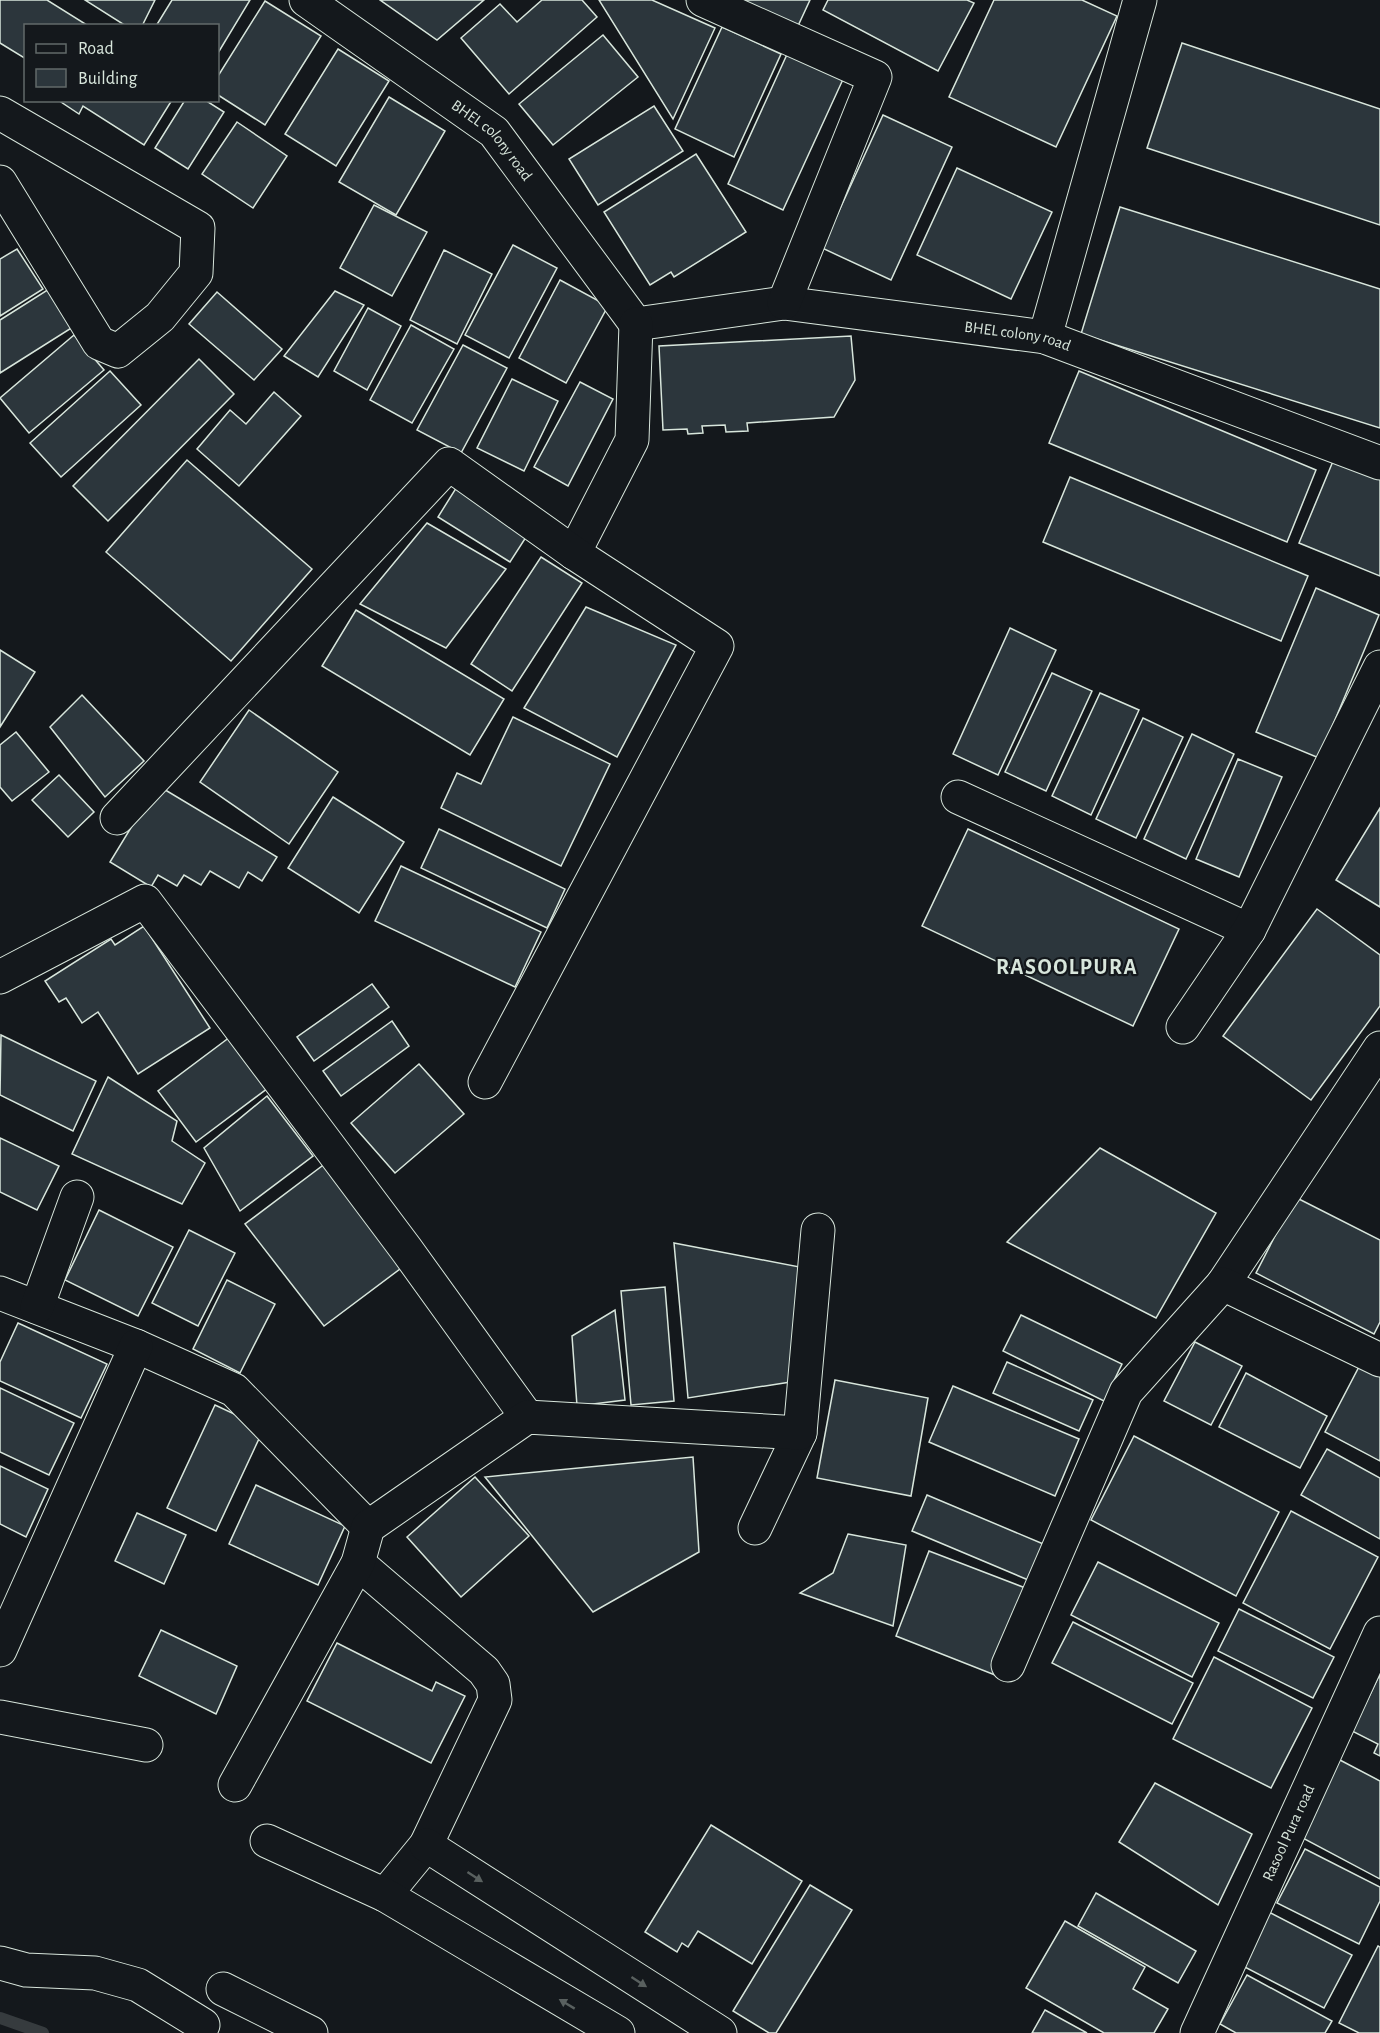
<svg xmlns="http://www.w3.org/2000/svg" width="1380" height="2033" font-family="'Alegreya Sans',sans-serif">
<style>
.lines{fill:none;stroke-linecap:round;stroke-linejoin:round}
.stream{stroke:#363b3e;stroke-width:12}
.building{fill:#2c363c;stroke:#d8e6dc;stroke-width:1.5}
.minor-casing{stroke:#d8e6dc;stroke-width:35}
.minor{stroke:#14181c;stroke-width:33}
.oneway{fill:#59605f}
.labels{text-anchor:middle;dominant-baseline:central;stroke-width:4.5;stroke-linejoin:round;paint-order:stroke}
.street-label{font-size:16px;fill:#d8e6dc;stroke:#14181c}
.district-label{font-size:22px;font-weight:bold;letter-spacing:1.5px;fill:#d8e6dc;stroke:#14181c}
</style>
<rect width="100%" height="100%" fill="#14181c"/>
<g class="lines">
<!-- stream -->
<polyline class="stream" points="0,2018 43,2033"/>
</g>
<!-- building -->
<g class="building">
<polygon points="0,0 47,0 87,25 26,26 26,59 0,43"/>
<polygon points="85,0 155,0 142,26 126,26"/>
<polygon points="172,0 250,0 218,53 218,26 156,26"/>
<polygon points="380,0 484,0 437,40"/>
<polygon points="542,0 582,0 597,17 509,94 461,38 500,4 517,22"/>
<polygon points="599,0 652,0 715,28 673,119"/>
<polygon points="738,0 810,0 797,28"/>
<polygon points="828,0 967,0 974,3 938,71 823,10"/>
<polygon points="994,0 1082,0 1117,16 1056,147 949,97"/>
<polygon points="265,1 321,36 265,125 218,95 218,76"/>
<polygon points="722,27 781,54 734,157 675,129"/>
<polygon points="603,35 638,77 553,145 519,104"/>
<polygon points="1182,43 1380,109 1380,225 1147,148"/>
<polygon points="338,49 389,81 336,166 285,134"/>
<polygon points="789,50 845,75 783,210 728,184"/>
<polygon points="389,97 445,131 396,215 339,182"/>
<polygon points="58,100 172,100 144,145 83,106 79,114"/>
<polygon points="185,100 205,100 224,112 188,169 155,148"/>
<polygon points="654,106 683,151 598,205 569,159"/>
<polygon points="883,115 952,147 891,280 822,248"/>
<polygon points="237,122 287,156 253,208 202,174"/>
<polygon points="696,154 746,232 674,277 671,272 650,285 604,212"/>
<polygon points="957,168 1052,212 1011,299 917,255"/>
<polygon points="374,205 427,232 392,296 340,268"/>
<polygon points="1120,207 1380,289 1380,428 1081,334"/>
<polygon points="513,245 557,268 509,358 465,335"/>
<polygon points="17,249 43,289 0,316 0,259"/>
<polygon points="444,250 492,274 457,344 410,320"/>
<polygon points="560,280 608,306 566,383 519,358"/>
<polygon points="49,289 73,327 0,373 0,320"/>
<polygon points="335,291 364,305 318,377 284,356"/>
<polygon points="217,292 282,349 254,380 189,324"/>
<polygon points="368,308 401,326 367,390 334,371"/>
<polygon points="411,325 454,349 412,423 370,400"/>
<polygon points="74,335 104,370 29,433 0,398"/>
<polygon points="851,336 855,380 834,417 747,423 748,431 726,432 725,425 702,426 703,433 688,434 687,429 663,430 659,346"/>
<polygon points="463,345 507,368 461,453 417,430"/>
<polygon points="199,359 234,394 108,521 73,486"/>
<polygon points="110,371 141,405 61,477 30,443"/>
<polygon points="1079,371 1316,470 1287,542 1049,443"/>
<polygon points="512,379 558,401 524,471 477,448"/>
<polygon points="580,382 613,399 568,486 534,467"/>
<polygon points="274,392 301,416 239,486 197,449 230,410 246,424"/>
<polygon points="1336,454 1380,472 1380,576 1299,543"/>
<polygon points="187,460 312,569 231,661 106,552"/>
<polygon points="1070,477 1308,576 1281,641 1043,542"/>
<polygon points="458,485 530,531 510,562 438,517"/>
<polygon points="427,523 506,569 446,648 360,604"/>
<polygon points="541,557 582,583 512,691 471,664"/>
<polygon points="1316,588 1379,615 1319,758 1256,732"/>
<polygon points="586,607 676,645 617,757 524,708"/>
<polygon points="356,610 504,699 470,755 322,666"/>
<polygon points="1010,628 1056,650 998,775 953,754"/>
<polygon points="0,650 35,672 0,727"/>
<polygon points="1052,673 1092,691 1046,791 1005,772"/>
<polygon points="1100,693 1139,710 1091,815 1052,796"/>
<polygon points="82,695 144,761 105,797 50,727"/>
<polygon points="249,710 338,772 289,844 200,782"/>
<polygon points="513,717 610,764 561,866 441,808 457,773 481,784"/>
<polygon points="1143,718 1183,737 1136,838 1096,819"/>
<polygon points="16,732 49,772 12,801 0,787 0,745"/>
<polygon points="1192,734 1234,754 1186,859 1144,839"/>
<polygon points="1238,759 1282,777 1239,877 1196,859"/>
<polygon points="59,775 94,812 68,837 32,800"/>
<polygon points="157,785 277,857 262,881 248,872 239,888 210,871 201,885 184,875 177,886 158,875 151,887 110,862"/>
<polygon points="333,797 404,842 359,913 288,868"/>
<polygon points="1380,808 1380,907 1336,880"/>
<polygon points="439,829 565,889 547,928 421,868"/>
<polygon points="968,829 1179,929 1133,1026 922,926"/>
<polygon points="401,866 541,932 515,987 375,921"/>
<polygon points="1317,909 1380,955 1380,1006 1311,1100 1223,1036"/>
<polygon points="144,926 210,1028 138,1074 98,1012 82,1023 66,998 59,1002 45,981 111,939 115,945"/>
<polygon points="372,984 389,1007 314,1061 297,1037"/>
<polygon points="392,1021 409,1046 341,1096 323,1071"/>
<polygon points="1,1035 96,1081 73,1131 0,1095"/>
<polygon points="230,1037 268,1088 196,1142 158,1091"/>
<polygon points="419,1064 464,1114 395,1173 351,1123"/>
<polygon points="108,1077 177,1121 172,1141 205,1163 182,1204 72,1154"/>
<polygon points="267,1096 313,1156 240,1211 204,1148"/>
<polygon points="0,1138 59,1166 37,1210 0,1192"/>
<polygon points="1100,1148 1216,1213 1156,1318 1007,1242"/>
<polygon points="326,1163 404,1266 324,1326 245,1224"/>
<polygon points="1295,1197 1380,1240 1380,1322 1374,1334 1256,1273"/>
<polygon points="99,1210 173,1247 138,1316 65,1280"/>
<polygon points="189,1230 235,1253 198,1326 152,1303"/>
<polygon points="674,1243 805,1268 803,1380 688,1398"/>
<polygon points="227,1280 275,1304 240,1373 193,1349"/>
<polygon points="665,1287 674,1401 631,1405 621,1291"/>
<polygon points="615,1310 625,1400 577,1406 572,1336"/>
<polygon points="1021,1315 1122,1364 1104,1401 1003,1351"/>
<polygon points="18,1323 107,1364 81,1418 0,1381 0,1362"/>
<polygon points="1195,1342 1242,1366 1211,1425 1164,1401"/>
<polygon points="1362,1361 1380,1370 1380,1461 1325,1432"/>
<polygon points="1007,1362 1093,1400 1079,1431 993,1393"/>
<polygon points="1246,1373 1327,1416 1300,1468 1219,1427"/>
<polygon points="835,1380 928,1398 911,1496 817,1478"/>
<polygon points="953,1386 1079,1439 1055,1496 929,1442"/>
<polygon points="0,1388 74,1423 49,1475 0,1452"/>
<polygon points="215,1405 264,1428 216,1531 167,1508"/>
<polygon points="1134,1436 1279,1512 1236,1596 1091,1520"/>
<polygon points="1327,1449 1380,1478 1380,1539 1301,1495"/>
<polygon points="693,1457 699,1552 593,1612 485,1477"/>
<polygon points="0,1466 48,1489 26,1537 0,1524"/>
<polygon points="475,1477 529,1536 461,1597 407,1537"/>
<polygon points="256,1485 345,1526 318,1585 229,1544"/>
<polygon points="927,1495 1048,1546 1033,1582 912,1531"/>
<polygon points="1291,1511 1378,1557 1330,1649 1243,1603"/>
<polygon points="137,1513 186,1535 164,1584 115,1561"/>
<polygon points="848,1534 906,1545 893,1626 800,1593 833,1573"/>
<polygon points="929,1551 1028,1589 995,1675 896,1636"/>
<polygon points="1098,1562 1219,1623 1192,1677 1071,1615"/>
<polygon points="1239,1609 1334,1657 1313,1698 1218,1651"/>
<polygon points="1073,1622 1193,1683 1172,1724 1052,1663"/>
<polygon points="161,1630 237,1666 216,1714 139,1676"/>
<polygon points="337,1643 432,1691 436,1682 465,1696 431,1763 307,1701"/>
<polygon points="1214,1657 1312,1708 1271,1788 1173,1739"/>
<polygon points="1380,1674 1380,1756 1374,1753 1378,1744 1352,1731"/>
<polygon points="1338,1759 1380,1781 1380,1879 1297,1835"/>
<polygon points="1155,1783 1252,1834 1218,1905 1119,1842"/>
<polygon points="711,1825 802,1881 752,1964 698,1931 688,1947 682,1943 677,1952 645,1932"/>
<polygon points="1305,1849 1380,1887 1380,1901 1359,1944 1277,1903"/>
<polygon points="810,1885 852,1910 776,2033 769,2033 733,2011"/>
<polygon points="1096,1893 1196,1951 1178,1983 1078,1926"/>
<polygon points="1263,1909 1352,1955 1324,2008 1235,1962"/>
<polygon points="1065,1921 1145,1967 1133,1989 1168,2009 1154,2033 1104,2033 1026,1988"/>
<polygon points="1378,1946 1380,1947 1380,2033 1359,2033 1339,2023"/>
<polygon points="1247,1975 1332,2021 1325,2033 1236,2033 1220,2024"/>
<polygon points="1045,2010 1087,2033 1032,2033"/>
</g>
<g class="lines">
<defs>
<g id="minor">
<path id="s1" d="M306,0L494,132L636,324L784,303L1045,337L1380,463"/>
<polyline points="703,0 875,77 784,303"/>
<polyline points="0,113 198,228 196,273 160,317 118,351 99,343 0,182"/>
<polyline points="1045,337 1140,0"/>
<polyline points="574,553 632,440 636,324"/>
<polyline points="958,797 1249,930"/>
<polyline points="117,818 449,464 574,553 717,646 485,1082"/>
<polyline points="0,977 145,901 406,1249 527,1417"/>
<polyline points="1183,1027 1249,930 1380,667"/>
<polyline points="1223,1284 1380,1048"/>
<polyline points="0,1293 136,1346 234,1390 368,1527"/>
<polyline points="37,1307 77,1197"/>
<polyline points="755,1528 800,1433"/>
<polyline points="358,1563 484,1671 493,1684 495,1700 426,1845 385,1895"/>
<polyline points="0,1650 136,1346"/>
<polyline points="1008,1665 1126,1392 1223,1284 1380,1360"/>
<polyline points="0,1717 146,1745"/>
<polyline points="235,1785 358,1563 368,1527 527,1417 800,1433 818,1230"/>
<polyline points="267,1841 385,1895 618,2033"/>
<polyline points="426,1845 720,2033"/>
<polyline points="0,1963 26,1970 95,1973 138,1985 203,2025"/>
<polyline points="223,1989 311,2033"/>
<path id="s2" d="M1197,2033L1380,1633"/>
</g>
</defs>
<!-- minor casing -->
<use href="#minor" class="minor-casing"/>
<!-- minor -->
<use href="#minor" class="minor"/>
</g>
<!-- one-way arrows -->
<defs><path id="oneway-solid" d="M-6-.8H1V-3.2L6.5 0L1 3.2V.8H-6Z" transform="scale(1.5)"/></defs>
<g class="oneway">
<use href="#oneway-solid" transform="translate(475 1877) rotate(33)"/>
<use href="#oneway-solid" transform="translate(639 1982) rotate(33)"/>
<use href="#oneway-solid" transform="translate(567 2004) rotate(-149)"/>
</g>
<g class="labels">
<!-- street labels -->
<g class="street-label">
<text stroke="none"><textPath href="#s1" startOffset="234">BHEL colony road</textPath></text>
<text stroke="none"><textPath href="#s1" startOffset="854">BHEL colony road</textPath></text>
<text stroke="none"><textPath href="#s2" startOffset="220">Rasool Pura road</textPath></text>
</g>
<!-- district labels -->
<g class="district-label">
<text x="1067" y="967">RASOOLPURA</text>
</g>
</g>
<!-- legend -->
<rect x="24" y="24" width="195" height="78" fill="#14181c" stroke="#626a69" stroke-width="1.5"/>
<rect x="36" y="44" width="30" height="9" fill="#14181c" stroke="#626a69" stroke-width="1.5"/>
<text x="78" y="54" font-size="18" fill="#d8e6dc">Road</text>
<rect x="36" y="69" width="30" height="18" fill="#2c363c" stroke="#626a69" stroke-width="1.5"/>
<text x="78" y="84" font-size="18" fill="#d8e6dc">Building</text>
</svg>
